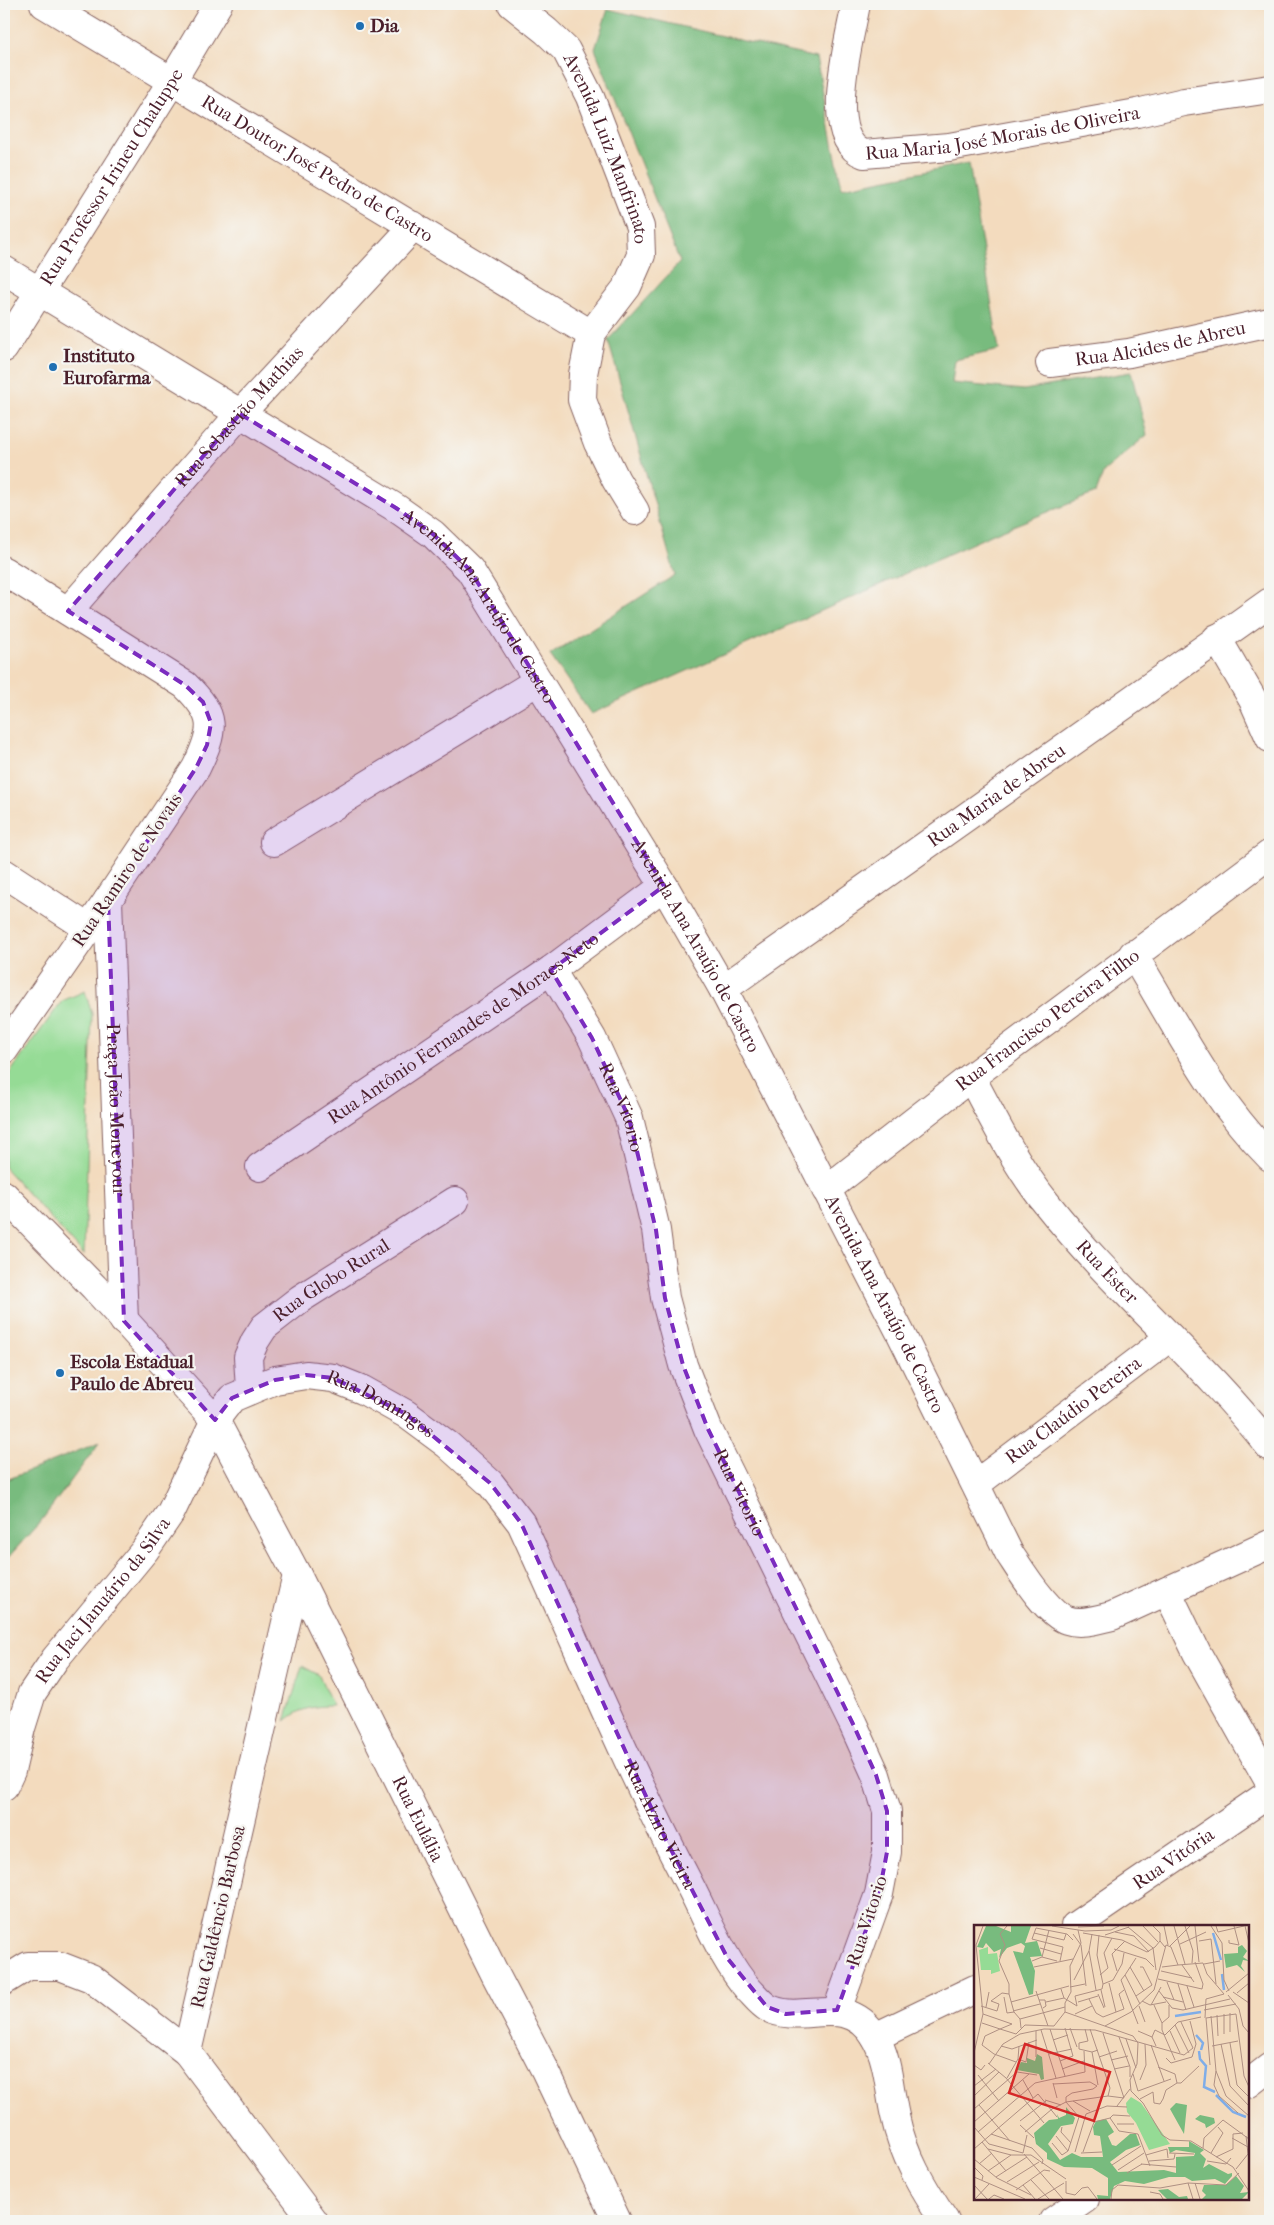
<svg xmlns="http://www.w3.org/2000/svg" width="1274" height="2225" font-family="'IM FELL French Canon',serif">
<style>
.green{fill:#95db95;stroke:#707d60}
.forest{fill:#78bb7e;stroke:#616d54}
.lines{fill:none;stroke-linecap:round;stroke-linejoin:round}
.minor-casing{stroke:#85615e;stroke-width:30}
.tertiary-casing{stroke:#85615e;stroke-width:30}
.minor{stroke:#fff;stroke-width:28}
.tertiary{stroke:#fff;stroke-width:28}
.marked{fill:#7b2cbf;fill-opacity:0.2;stroke:#7b2cbf;stroke-width:4;stroke-dasharray:10 6;stroke-linejoin:round}
.poi-dot{fill:#1f6fb2;stroke:#f6f6f2;stroke-width:2}
.labels{text-anchor:middle;dominant-baseline:central;stroke-width:4.5;stroke-linejoin:round;paint-order:stroke}
.poi-label{font-size:19px;font-weight:bold;fill:#4a1f2b;stroke:#f6f6f2;text-anchor:start}
.street-label{font-size:19px;fill:#4a1f2b;stroke:#f6f6f2}
.inset-river{fill:none;stroke:#7fade8;stroke-width:2.5}
.inset-road{fill:none;stroke:#af9083;stroke-width:1}
.view{fill:#d62828;fill-opacity:0.15;stroke:#d62828;stroke-width:2.5}
.inset-edge{fill:none;stroke:#4a1f2b;stroke-width:2.5}
</style>
<rect width="100%" height="100%" fill="#f6f6f2"/>
<filter id="ink" filterUnits="userSpaceOnUse"><feTurbulence type="fractalNoise" baseFrequency=".02" numOctaves="2"/><feDisplacementMap in="SourceGraphic" scale="10" xChannelSelector="R" yChannelSelector="G"/><feConvolveMatrix kernelMatrix="1 2 1 2 8 2 1 2 1" color-interpolation-filters="sRGB"/></filter>
<filter id="wash" filterUnits="userSpaceOnUse"><feTurbulence type="fractalNoise" baseFrequency=".0096" numOctaves="4" result="noise"/><feDisplacementMap in="SourceGraphic" scale="20" xChannelSelector="R" yChannelSelector="G"/><feGaussianBlur stdDeviation="1.12" result="paint"/><feColorMatrix in="noise" values="0 0 0 0 0 0 0 0 0 0 0 0 0 0 0 0 0 1.4 0 .05"/><feComposite in="paint" operator="in"/></filter>
<g filter="url(#wash)">
<rect width="100%" height="100%" fill="#f3dbbe"/>
<!-- green -->
<g class="green">
<polygon points="85,991 92,1014 84,1255 4,1167 4,1081 62,1001"/>
<path d="M302,1666L319,1675L333,1706C313,1706 301,1708 285,1721Z"/>
</g>
<!-- forest -->
<g class="forest">
<polygon points="608,9 816,58 842,188 969,163 999,350 955,360 952,383 1024,390 1131,372 1147,435 1104,471 1096,493 1000,531 591,714 550,655 675,575 608,340 680,262 595,49"/>
<polygon points="100,1442 41,1521 4,1562 4,1481"/>
</g>
</g>
<g filter="url(#ink)">
<g class="lines">
<defs>
<g id="minor">
<path id="s1" d="M44,4L591,334"/>
<path id="s2" d="M512,4L546,31L566,50L590,97L640,227L641,255L627,287L591,334L583,374L582,400L598,443L616,480L635,511"/>
<path id="s3" d="M856,4C850,38 821,138 864,154L949,147L1137,113L1184,102L1270,89"/>
<path id="s4" d="M4,270L396,508L433,534L470,570L664,886L723,989L900,1332L1009,1553C1021,1571 1046,1613 1067,1620C1081,1625 1098,1619 1112,1616L1270,1544"/>
<path id="s5" d="M1050,363L1129,353L1270,322"/>
<path d="M4,571L185,685C217,716 215,729 196,768L108,900L4,1050"/>
<path id="s6" d="M68,611L240,414L414,226"/>
<polyline points="1217,638 1253,700 1270,738"/>
<polyline points="274,842 538,681"/>
<polyline points="4,873 88,928"/>
<path id="s7" d="M108,900L124,1321"/>
<path d="M1133,954C1175,1023 1213,1100 1270,1157"/>
<path id="s8" d="M551,970L592,1038L629,1118L656,1230L665,1298L683,1365L708,1429L853,1724L876,1775L887,1811V1852L879,1894L837,2010"/>
<path id="s9" d="M723,989L1270,602"/>
<path id="s10" d="M971,1077C994,1120 1016,1166 1047,1204C1115,1290 1202,1360 1270,1447"/>
<path id="s11" d="M260,1167L551,970L664,886"/>
<path id="s12" d="M826,1190L971,1077L1270,854"/>
<path id="s13" d="M250,1390L248,1357L255,1341L264,1327L300,1299L455,1201"/>
<path id="s14" d="M976,1484L1170,1337"/>
<path id="s15" d="M297,1575L495,1974L545,2070L617,2221"/>
<polyline points="1167,1591 1197,1653 1270,1783"/>
<path id="s16" d="M4,1786L11,1771L21,1728L32,1693L55,1659L145,1550L171,1512L215,1420L232,1398L275,1380L306,1375L333,1378L363,1390L406,1414L448,1445L490,1483L521,1523C576,1642 626,1764 687,1880C706,1916 722,1959 749,1990C754,1995 761,2004 768,2008C803,2026 847,1991 875,2037C889,2060 889,2091 895,2116C903,2155 923,2189 945,2221"/>
<path id="s17" d="M1075,1926L1270,1793"/>
<polyline points="4,1981 28,1966 60,1966 91,1978 187,2052"/>
<polyline points="875,2037 975,1989"/>
<polyline points="1248,2084 1270,2067"/>
<polyline points="1053,2221 1085,2199"/>
</g>
<g id="tertiary">
<path id="s18" d="M4,348L172,81L218,4"/>
<polyline points="4,1195 94,1287 215,1420 297,1575 187,2052 314,2221"/>
</g>
</defs>
<!-- minor casing -->
<use href="#minor" class="minor-casing"/>
<!-- tertiary casing -->
<use href="#tertiary" class="tertiary-casing"/>
<!-- minor -->
<use href="#minor" class="minor"/>
<!-- tertiary -->
<use href="#tertiary" class="tertiary"/>
</g>
</g>
<!-- marked area -->
<path class="marked" d="M240,414L396,508L433,534L470,570L664,886L551,970L592,1038L629,1118L656,1230L665,1298L683,1365L708,1429L853,1724L876,1775L887,1811V1852L879,1894L837,2010L786,2014L767,2007L728,1959L666,1840L521,1523L490,1483L406,1414L333,1378L306,1375L275,1380L232,1398L215,1420L124,1321L108,900L196,768L207,745L211,723L203,702L185,685L68,611Z"/>
<!-- markers -->
<g class="poi-dot">
<circle cx="360" cy="26" r="5"/>
<circle cx="53" cy="367" r="5"/>
<circle cx="60" cy="1373" r="5"/>
</g>
<g class="labels">
<!-- poi labels -->
<g class="poi-label">
<text x="370" y="26">Dia</text>
<text x="63" y="356">Instituto<tspan x="63" dy="22">Eurofarma</tspan></text>
<text x="70" y="1362">Escola Estadual<tspan x="70" dy="22">Paulo de Abreu</tspan></text>
</g>
<!-- street labels -->
<g class="street-label">
<text stroke="none"><textPath href="#s3" startOffset="300">Rua Maria José Morais de Oliveira</textPath></text>
<text stroke="none"><textPath href="#s2" startOffset="178">Avenida Luiz Manfrinato</textPath></text>
<text stroke="none"><textPath href="#s1" startOffset="319">Rua Doutor José Pedro de Castro</textPath></text>
<text stroke="none"><textPath href="#s18" startOffset="202">Rua Professor Irineu Chaluppe</textPath></text>
<text stroke="none"><textPath href="#s5" startOffset="112">Rua Alcides de Abreu</textPath></text>
<text stroke="none"><textPath href="#s6" startOffset="259">Rua Sebastião Mathias</textPath></text>
<text stroke="none"><textPath href="#s4" startOffset="589">Avenida Ana Araújo de Castro</textPath></text>
<text stroke="none"><textPath href="#s9" startOffset="335">Rua Maria de Abreu</textPath></text>
<text transform="translate(127 870) rotate(-56)">Rua Ramiro de Novais</text>
<text stroke="none"><textPath href="#s4" startOffset="994">Avenida Ana Araújo de Castro</textPath></text>
<text stroke="none"><textPath href="#s12" startOffset="279">Rua Francisco Pereira Filho</textPath></text>
<text stroke="none"><textPath href="#s11" startOffset="246">Rua Antônio Fernandes de Moraes Neto</textPath></text>
<text stroke="none"><textPath href="#s8" startOffset="155">Rua Vitorio</textPath></text>
<text stroke="none"><textPath href="#s7" startOffset="210">Praça João Moneyour</textPath></text>
<text stroke="none"><textPath href="#s10" startOffset="239">Rua Ester</textPath></text>
<text stroke="none"><textPath href="#s13" startOffset="149">Rua Globo Rural</textPath></text>
<text stroke="none"><textPath href="#s4" startOffset="1399">Avenida Ana Araújo de Castro</textPath></text>
<text stroke="none"><textPath href="#s16" startOffset="615">Rua Domingos</textPath></text>
<text stroke="none"><textPath href="#s14" startOffset="122">Rua Claúdio Pereira</textPath></text>
<text stroke="none"><textPath href="#s8" startOffset="560">Rua Vitorio</textPath></text>
<text stroke="none"><textPath href="#s16" startOffset="214">Rua Jaci Januário da Silva</textPath></text>
<text stroke="none"><textPath href="#s15" startOffset="272">Rua Eulália</textPath></text>
<text stroke="none"><textPath href="#s16" startOffset="1134">Rua Alziro Vieira</textPath></text>
<text stroke="none"><textPath href="#s17" startOffset="119">Rua Vitória</textPath></text>
<text transform="translate(218 1917) rotate(-77)">Rua Galdêncio Barbosa</text>
<text transform="translate(867 1921) rotate(-72)">Rua Vitorio</text>
</g>
</g>
<!-- overview -->
<g transform="translate(974 1925)">
<rect width="275" height="275" fill="#f3dbbe"/>
<path d="M14,22V29L23,28L26,46L17,49V45H7L5,25ZM157,172L167,178L196,219L175,225L162,198L153,187L152,178Z" fill="#95db95"/>
<path d="M12,1H22L37,7V1H57L51,18L63,16L68,31L56,32L61,46L59,69L55,70L39,26L49,28L51,21L47,18L33,23L25,33L27,24L20,27L12,18L9,23L3,22ZM268,20L273,26L269,32L275,36L269,35L267,41L271,47L263,40L252,43L250,29L264,28V22ZM63,129L68,132L70,154L67,155L65,149L43,145L47,137L53,138V133L61,136ZM202,178L213,180L210,209L196,184ZM92,182L101,193L99,199L87,201L74,219L86,235L98,228L107,232H129L126,211L120,210L119,202L122,196L132,194L140,207L134,211L138,220L142,221L156,209H162L166,220L152,225L136,237L144,247L190,245L202,248V232L220,231L221,228L202,225L196,228L194,222H215V216L230,225L226,228L232,234L229,243L235,239L254,249L258,248V251L251,259L241,254L218,256L211,252H195L170,259L151,256L140,261L136,274H124L123,270L134,271V253L118,243L90,242L73,234V228L62,219L60,208L75,195L84,194L83,189L85,193L92,190ZM226,190L240,193L241,198L232,203L231,199L221,194ZM262,251L270,261L266,268L275,267L268,274H228L232,270L228,266L230,260H252ZM194,264L205,272L213,271L214,274H193L184,265Z" fill="#78bb7e"/>
<path class="inset-river" d="M239,8L247,35M248,49L250,65M201,91L227,87M222,110L229,118L227,125M225,126L226,134L232,141L230,162L241,167M242,170L259,187L272,192"/>
<path class="inset-road" d="M33,1L26,9L31,20L25,36L35,59V69L40,87L46,94L47,103M78,1L111,6L137,5L145,1M169,1L184,17M179,1L186,8V16M190,1L194,20M200,1L211,39M211,1L219,26L218,38M221,1L225,37M237,1L248,18L250,55L255,66M242,1L244,7L270,1M271,1L275,18M104,2L130,1M154,2L179,23L182,45M141,7L160,11L175,27M60,8L90,15L92,9M109,8L148,15L173,27L181,22M99,9L107,20L112,61M118,9L115,26L122,65M125,10L123,30L129,59M131,10L155,2M255,15V18L265,20L260,1M225,16L237,14L242,59M206,19L232,7M196,21L216,1M181,22L186,16L191,22M66,23L87,29M140,24L172,34L180,42M68,32L83,36M162,33L151,50L166,79M58,36L68,32L75,5M86,36L89,22L58,14L62,3L93,9L99,15M230,39L246,36M208,40L220,57M60,42L99,34M156,42L170,66M188,42L204,40M143,46L138,29L151,16M187,46L218,53M126,50L134,43L130,28L138,13M151,50L147,55L164,99M184,54L228,64L229,59L221,37M100,55L115,26M193,57L200,75M135,58L142,87M129,59L139,55L148,39L150,28M204,59L212,85M213,61L220,82M96,62L111,59M87,64L90,73L103,81L101,71M127,65L131,82M62,66L74,101M185,66L198,83L209,85L256,74M252,67L275,48M259,67L275,78M263,68L275,58M124,69L130,83M254,70L265,84L269,101L275,108M101,71L128,64L129,59M162,71L178,60L169,42H166M30,72L33,88L40,87M189,72L209,77M115,74L122,88L129,92L150,84L145,69L150,65M65,75H71L72,81L69,83M168,76L176,80L192,77M37,77L95,61M72,77L90,73M104,77L124,71M0,79V100M177,80L187,62M180,80L188,98M195,80V92L188,98V105L201,135M7,81L23,86L25,79L17,76L28,68L35,69M165,81L171,97M12,82L15,67M230,85L262,79M39,86L66,79M91,87V78L97,67L96,41L107,18L104,5M256,88V107M9,89L38,99L26,104M101,89L118,81M250,89V109M243,90L244,111M237,91L242,146L240,160L245,171L264,188M231,93L232,74L250,69M46,94L91,82M207,97L219,123M8,98L26,104M201,100L215,128M131,101L157,87L180,65L192,20L197,22L204,40L229,38L233,49L250,69M96,103L103,122M76,104L91,151M111,104L114,116L105,118V124L118,127L124,125M116,104L136,163L134,171M67,105L82,153M62,106V132M164,106L178,112M196,106L206,128M129,108L150,173M145,112L156,142V152M152,114L162,143M79,115L94,110M164,117L210,130L219,123M256,118L263,160L275,172M247,119L256,161L275,181M177,120L190,156M27,121L38,124L63,115M182,121L178,112L181,105L191,110L204,97L227,92M238,121L264,116M118,127L124,160M0,128L9,89L2,20L9,1M20,129L42,137M20,129L8,120L11,111L26,104L42,109L51,100L80,101L91,87L159,111L164,118L163,139L156,155L157,166L169,178L188,210L196,215L217,216L259,242L275,266M75,129L98,124M125,132L143,126M192,133L197,138L218,132L222,119L216,96M44,134L52,137L55,117M137,135L154,131M86,136L99,131L91,103M14,138L32,153L70,198M15,139L29,119L46,109L70,104L121,105L164,117M0,140L7,145L11,140M236,140L232,93L262,89L270,151L275,162M184,142L201,149L203,158M88,144L110,136M140,144L155,141M242,146L252,171L275,191M159,149L164,166L197,154M4,150L25,176M33,153L44,134L45,121M49,155L59,173M166,155L172,140L171,119M79,158L83,173M203,158H207L225,141M79,159L116,157L123,161M0,161L22,144M0,171L25,147M166,174L179,167L180,178L186,179L189,174M189,174L192,165L203,158M71,175L87,180M99,176L116,186M92,177L105,192L94,226M92,177V172L98,168L119,164L123,161M5,180L36,216M143,181L156,164M0,184L43,147L63,150M136,193L139,190L156,191M249,195L275,214M46,196L72,176M0,197L55,149M120,197L136,193L145,206M143,199H160M46,200L60,213M0,202L15,219L49,228M88,202L87,207L97,218M145,206L164,209L176,241M4,207L61,158L111,147L110,126M51,207L78,184L92,177L134,171L150,173M17,209L58,223L69,235L68,239M82,211L94,226M258,213L274,222M8,217L32,246M78,218L88,230L94,226M229,223L230,213L249,195M0,224L64,169L83,192M14,224L37,230H57L92,254M101,227L112,189L133,181L153,182M109,227L120,197M49,228L53,210M107,228L128,227M195,228L220,229M237,228L249,208L244,202M50,229L89,274M172,230L193,224L194,233M242,232L259,224V209L269,208M0,234L23,253L57,270M175,236L200,234L201,229M233,236L252,239L257,233M5,239L18,228M167,239L202,242M138,240L167,221M0,242L9,251L8,255M262,244L274,229L272,211M144,245L170,228M14,246L37,230M153,248L168,239M0,252L51,274M22,252L53,232M57,255L75,274M92,256V268L101,270M33,257L65,237M214,258L219,274M221,258L226,274M0,260L13,274M49,260L61,274M42,265L70,245L76,246M176,267L186,269L189,274M101,270L108,263L114,262L123,274M1,274L15,259M15,274L20,270L30,274M64,274L90,258M137,274L138,265L144,260L186,263L214,258L252,260L265,248"/>
<path class="view" d="M51,119L136,147L120,196L35,168Z"/>
<rect width="275" height="275" class="inset-edge"/>
</g>
<!-- margin -->
<rect width="1274" height="2225" fill="none" stroke="#f6f6f2" stroke-width="20"/>
</svg>
